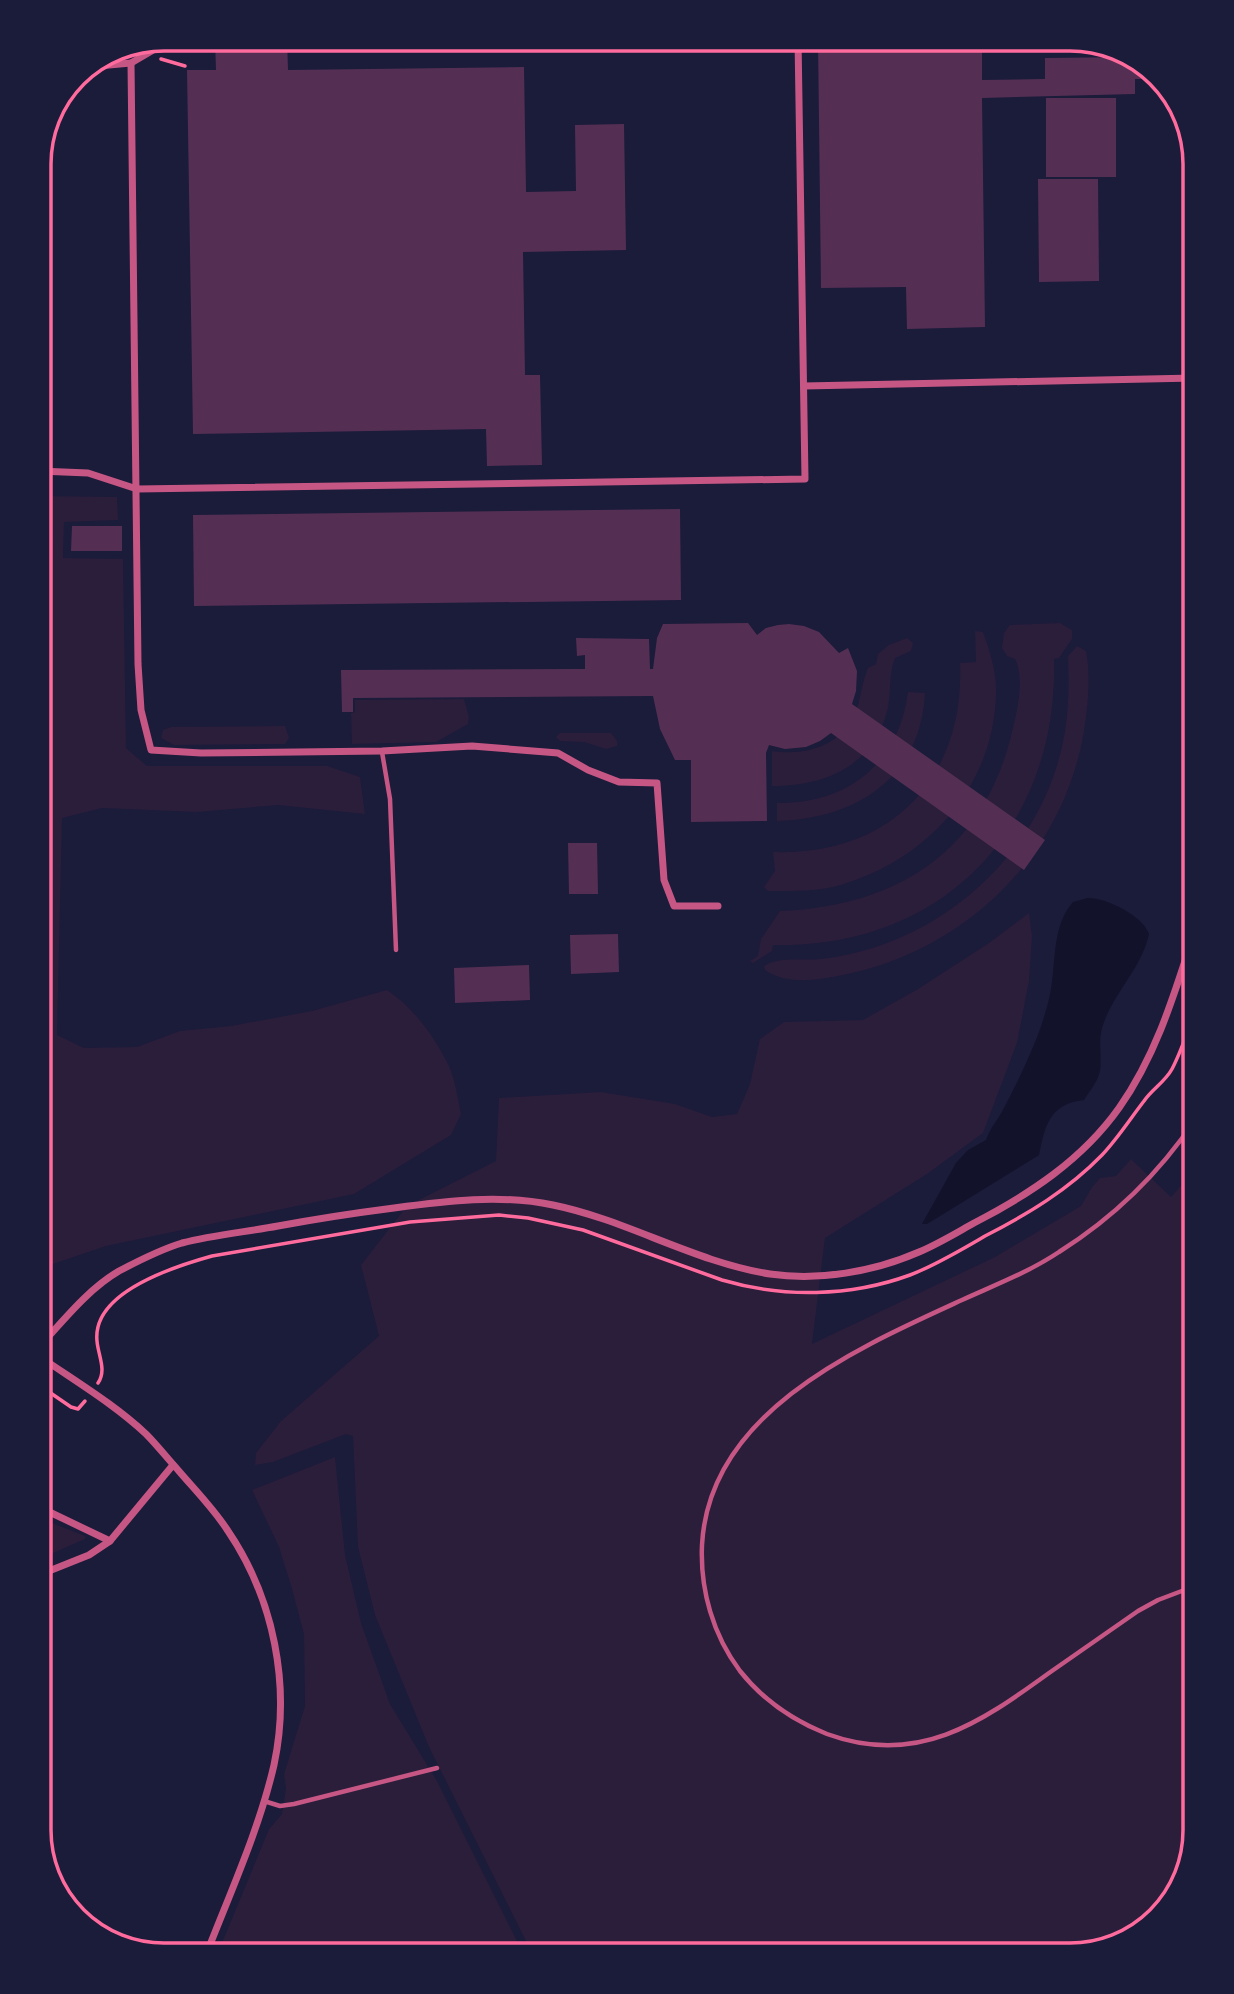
<svg xmlns="http://www.w3.org/2000/svg" width="1234" height="1994" font-family="Roboto,sans-serif">
<style>
.green{fill:#2a1e3b}
.water{fill:#12122b}
.building{fill:#542f53}
.lines{fill:none;stroke-linecap:round;stroke-linejoin:round}
.path{stroke:#ff6b9d;stroke-width:3.5}
.service{stroke:#c65784;stroke-width:4.5}
.minor{stroke:#c65784;stroke-width:7}
.rim{fill:none;stroke:#ff6b9d;stroke-width:3.5}
</style>
<rect width="100%" height="100%" fill="#1b1b3a"/>
<!-- green -->
<g class="green">
<path d="M39,496L117,497L118,520L64,522L63,558L123,559L126,748L147,766H327L360,777L365,814L278,805L197,812L102,808L62,818L57,1035L84,1048L137,1047L180,1031L231,1026L312,1011L387,990C413,1007 435,1037 449,1066C455,1080 458,1098 461,1114L451,1135L354,1194L106,1246L41,1268L39,1281Z"/>
<path d="M1060,623L1072,630V639L1059,658L1054,659C1059,827 943,949 773,945L772,951L753,963L750,961L758,956L761,939L780,911C898,906 983,852 1012,732C1017,711 1025,679 1015,659L1007,656L1002,648L1004,633L1010,625Z"/>
<path d="M975,631L983,632C990,652 997,672 996,694C994,784 931,856 847,883C823,892 794,891 768,891L764,887L775,871L773,852C890,856 965,779 960,663L976,662Z"/>
<path d="M907,638L913,643L911,651L895,658C888,675 892,694 887,712C872,767 824,786 772,786V751C806,756 842,746 856,711C861,697 862,682 868,668L876,664L878,654L889,645Z"/>
<path d="M1077,646L1086,651C1091,676 1088,706 1084,731C1064,852 971,946 852,973C825,979 789,987 765,970L764,966C779,956 803,961 821,959C838,957 856,953 873,948C967,918 1043,839 1063,742C1069,713 1069,685 1068,656Z"/>
<path d="M908,692L925,693C921,778 856,819 777,821V803C848,804 899,763 908,692Z"/>
<polygon points="464,699 469,717 468,724 436,742 352,744 351,713 355,712 355,700"/>
<polygon points="285,726 289,738 285,744 174,745 161,738 163,730 171,727"/>
<polygon points="560,733 611,733 617,741 617,746 606,749 584,742 560,741 556,737"/>
<polygon points="1029,913 1032,936 1029,981 1017,1043 983,1133 927,1174 825,1238 812,1344 995,1257 1081,1206 1092,1187 1100,1178 1116,1176 1131,1159 1171,1197 1195,1170 1195,1830 1175,1899 1126,1942 1070,1955 533,1955 429,1747 375,1615 358,1547 353,1436 346,1434 273,1462 255,1465 256,1453 281,1421 379,1336 361,1265 407,1206 496,1161 499,1098 601,1092 675,1104 712,1117 737,1114 750,1084 760,1039 784,1022 863,1020 918,989 989,943"/>
<polygon points="335,1457 345,1555 361,1623 390,1704 437,1781 524,1955 217,1955 269,1829 282,1814 286,1788 284,1774 305,1706 304,1634 292,1589 279,1547 252,1490"/>
<polygon points="52,1523 85,1536 85,1539 53,1553 41,1556 39,1550"/>
</g>
<!-- water -->
<path class="water" d="M1088,898C1107,898 1143,916 1149,934C1141,970 1112,994 1102,1028C1098,1042 1102,1057 1100,1071C1098,1081 1089,1092 1084,1100C1049,1104 1045,1126 1039,1155L927,1224H922L956,1163L968,1150L986,1140C990,1128 998,1120 1004,1108C1022,1073 1040,1037 1049,999C1057,968 1050,928 1073,902Z"/>
<!-- building -->
<g class="building">
<polygon points="215,39 287,39 288,70 524,67 526,192 576,191 575,125 624,124 626,250 523,252 525,375 540,375 542,465 487,466 486,429 193,434 187,70 216,70"/>
<polygon points="818,39 982,39 982,80 1045,79 1045,58 1133,57 1139,59 1151,73 1151,79 1135,79 1135,94 982,98 985,327 907,329 906,287 821,288"/>
<rect x="1046" y="98" width="70" height="79"/>
<polygon points="1038,179 1098,179 1099,281 1039,282"/>
<polygon points="680,509 681,600 194,606 193,515"/>
<polygon points="72,526 122,526 122,551 71,551"/>
<polygon points="748,623 757,635 766,628 778,625 789,624 804,626 819,632 839,653 848,648 857,671 856,691 852,704 1045,840 1024,870 831,733 820,741 806,747 785,749 769,745 766,753 767,821 691,822 691,760 675,760 660,729 653,696 353,698 353,712 342,712 341,670 585,669 585,655 577,656 576,638 649,639 650,669 653,669 657,638 663,624"/>
<polygon points="568,843 597,843 598,894 569,894"/>
<polygon points="618,934 619,972 571,974 570,935"/>
<polygon points="529,965 530,1000 455,1003 454,968"/>
</g>
<g class="lines">
<!-- path -->
<g class="path">
<polyline points="161,59 185,66"/>
<path d="M98,1383C107,1370 98,1355 97,1341C92,1292 176,1266 212,1256L410,1222L499,1215L528,1218L583,1230L722,1280C783,1298 850,1297 910,1275C936,1265 961,1250 985,1236C1028,1214 1068,1190 1102,1155C1118,1138 1130,1119 1144,1101C1152,1089 1165,1082 1172,1069C1182,1050 1188,1030 1195,1010"/>
<polyline points="39,1385 71,1407 78,1409 85,1401"/>
</g>
<!-- service -->
<g class="service">
<polyline points="382,752 390,799 396,950"/>
<path d="M1195,1586L1158,1600L1138,1611C1109,1631 1079,1652 1049,1673C980,1723 917,1767 827,1734C792,1720 763,1700 740,1671C713,1635 700,1590 702,1545C709,1412 857,1348 962,1300C995,1285 1029,1272 1059,1252C1113,1218 1160,1172 1195,1120"/>
<polyline points="264,1801 280,1806 294,1804 437,1768"/>
</g>
<!-- minor -->
<g class="minor">
<polyline points="336,39 346,39"/>
<polyline points="131,63 138,664 141,710 151,750 201,753 382,751 472,746 558,753 588,770 619,782 657,783 664,880 674,906 718,906"/>
<polyline points="87,67 131,63 172,39"/>
<polyline points="804,386 1195,378"/>
<polyline points="39,471 88,473 137,489 805,479 798,39"/>
<path d="M39,1347C63,1321 88,1289 119,1271C138,1261 162,1249 182,1243C213,1235 246,1232 278,1226C316,1219 355,1213 394,1208C446,1201 500,1194 553,1205C627,1220 694,1262 770,1274C819,1281 873,1272 919,1252C938,1244 956,1233 974,1223C1030,1194 1082,1160 1119,1108C1157,1054 1175,992 1195,930"/>
<path d="M39,1356C75,1381 114,1404 146,1434C157,1445 167,1458 178,1470C195,1490 214,1509 228,1531C274,1599 291,1686 274,1765C259,1830 230,1893 206,1955"/>
<polyline points="39,1507 110,1541 173,1465"/>
<polyline points="39,1575 89,1555 110,1541"/>
</g>
</g>
<!-- crop -->
<path d="M0 0H1234V1994H0ZM164 51H1070A113 113 0 0 1 1183 164V1830A113 113 0 0 1 1070 1943H164A113 113 0 0 1 51 1830V164A113 113 0 0 1 164 51Z" fill="#1b1b3a" fill-rule="evenodd"/>
<path class="rim" d="M164 51H1070A113 113 0 0 1 1183 164V1830A113 113 0 0 1 1070 1943H164A113 113 0 0 1 51 1830V164A113 113 0 0 1 164 51Z"/>
</svg>
